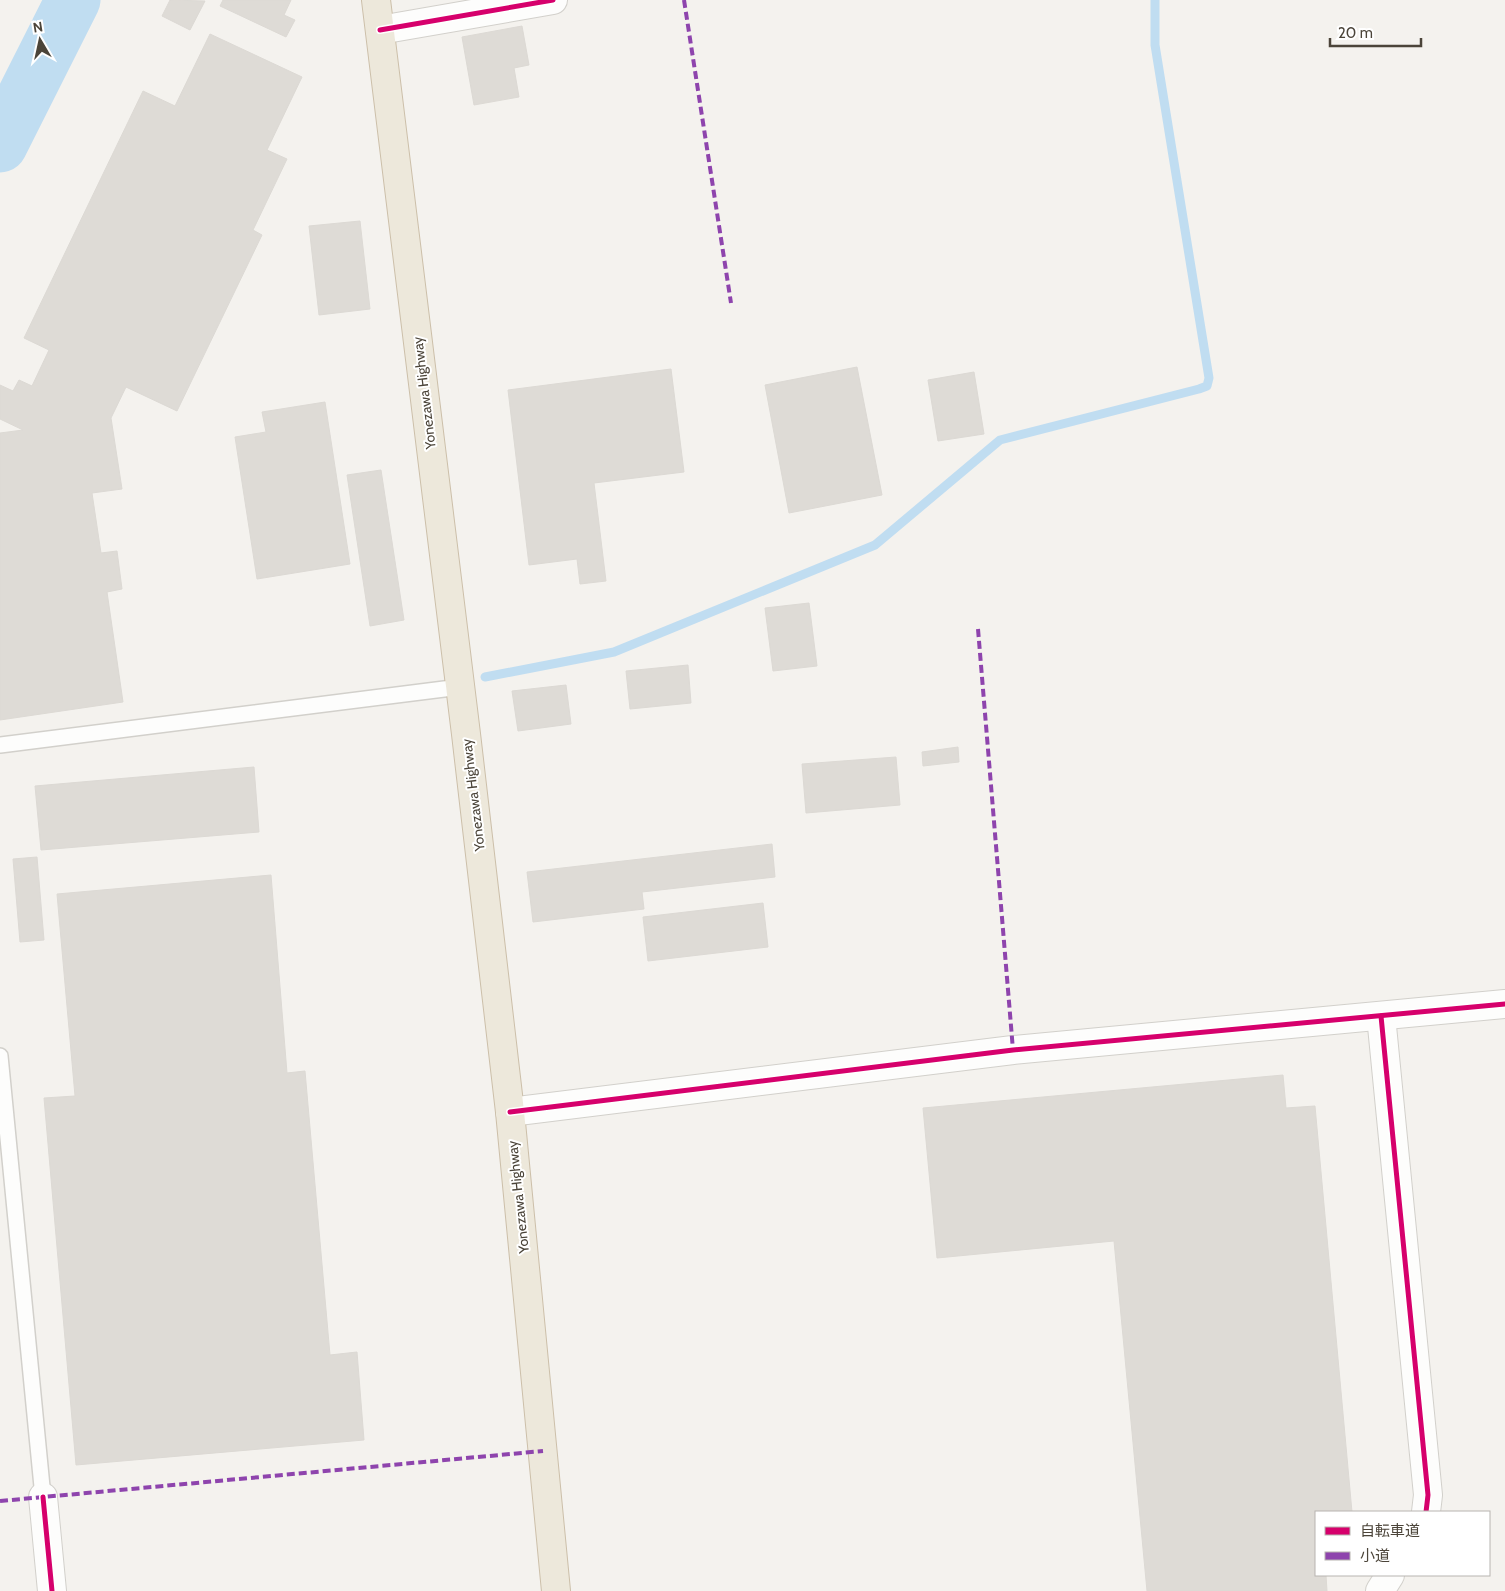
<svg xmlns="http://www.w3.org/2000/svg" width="1505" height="1591" font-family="Cabin,'Noto Sans JP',sans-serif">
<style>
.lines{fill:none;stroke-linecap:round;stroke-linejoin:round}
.stream{stroke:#c0ddf1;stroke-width:9}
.river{stroke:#c0ddf1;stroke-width:55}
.building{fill:#dedbd6;stroke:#dcd9d4}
.lane-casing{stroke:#d2d0cb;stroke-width:18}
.street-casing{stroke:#d2d0cb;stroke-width:30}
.highway-casing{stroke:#ccbfa9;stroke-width:30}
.lane{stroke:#fdfdfc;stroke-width:15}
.street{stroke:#fdfdfc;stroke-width:28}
.highway{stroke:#ede8db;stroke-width:28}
.quiet{stroke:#8e44ad;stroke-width:4;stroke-dasharray:8 4;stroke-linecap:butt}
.cycleway-casing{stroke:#fff;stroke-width:8}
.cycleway{stroke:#d6006c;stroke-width:5}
.labels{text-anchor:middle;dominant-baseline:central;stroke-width:4;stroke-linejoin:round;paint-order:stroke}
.street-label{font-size:14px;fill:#4b4439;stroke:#fff}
</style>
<rect width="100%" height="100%" fill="#f4f2ee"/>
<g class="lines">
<!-- stream -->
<polyline class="stream" points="485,677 614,652 875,545 1000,440 1199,389 1207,386 1209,378 1155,45 1155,0"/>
<!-- river -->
<polyline class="river" points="0,145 73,0"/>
</g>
<!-- building -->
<g class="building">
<polygon points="170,0 205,1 190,30 162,16"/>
<polygon points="223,0 291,0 284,15 295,20 286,37 220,6"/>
<polygon points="522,26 529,65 514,68 519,97 474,105 462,37"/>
<polygon points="210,34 302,77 267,150 287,159 253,230 262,235 177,411 126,387 111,418 122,489 92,493 101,553 117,551 122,589 107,592 123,702 0,720 0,433 23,430 0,419 0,385 13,391 19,380 32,386 49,350 24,338 143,91 175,106"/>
<polygon points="360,221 370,309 319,315 309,226"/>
<polygon points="857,367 882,495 789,513 765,385"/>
<polygon points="671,369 684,472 594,483 606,581 580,584 577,559 529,565 508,390"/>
<polygon points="974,372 984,434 938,441 928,380"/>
<polygon points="325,402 350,564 257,579 235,437 266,432 262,412"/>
<polygon points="381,470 404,620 370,626 347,475"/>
<polygon points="809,603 817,666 773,671 765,608"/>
<polygon points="688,665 691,703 630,709 626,671"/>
<polygon points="566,685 571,724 518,731 512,691"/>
<polygon points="958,747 959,762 923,766 922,752"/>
<polygon points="896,757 900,805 806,813 802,764"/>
<polygon points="254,767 259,832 41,850 35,786"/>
<polygon points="772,844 775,877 642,892 644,909 533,922 527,872"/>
<polygon points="37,857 44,940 20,942 13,859"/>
<polygon points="271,875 287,1073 305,1071 330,1355 357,1352 364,1440 76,1465 44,1098 75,1096 57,894"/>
<polygon points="763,903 768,947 648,961 643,917"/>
<polygon points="1283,1075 1286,1108 1315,1106 1352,1512 1316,1512 1316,1575 1326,1575 1327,1591 1147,1591 1114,1241 937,1258 923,1108"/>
</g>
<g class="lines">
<defs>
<g id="lane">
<polyline points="0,745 460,687"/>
<polyline points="0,1056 43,1497"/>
</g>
<g id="street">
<polyline points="380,30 553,0"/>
<polyline points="1381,1016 1428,1495 1426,1512"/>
<polyline points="510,1112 1013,1050 1505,1004"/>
<polyline points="43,1497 52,1591"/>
<polyline points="1380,1591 1390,1575"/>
</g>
<polyline id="highway" points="376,0 466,734 510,1112 556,1591"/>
</defs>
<!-- lane casing -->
<use href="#lane" class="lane-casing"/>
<!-- street casing -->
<use href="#street" class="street-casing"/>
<!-- highway casing -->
<use href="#highway" class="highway-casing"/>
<!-- lane -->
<use href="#lane" class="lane"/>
<!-- street -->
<use href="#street" class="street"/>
<!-- highway -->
<use href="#highway" class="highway"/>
<!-- quiet -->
<g class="quiet">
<polyline points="684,0 731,303"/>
<polyline points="978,629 1013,1050"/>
<polyline points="0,1501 543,1451"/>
</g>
<defs>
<g id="cycleway">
<polyline points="380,30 553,0"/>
<polyline points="1381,1016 1428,1495 1426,1512"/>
<polyline points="510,1112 1013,1050 1505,1004"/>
<polyline points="43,1497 52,1591"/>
</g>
</defs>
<!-- cycleway casing -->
<use href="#cycleway" class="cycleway-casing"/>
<!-- cycleway -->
<use href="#cycleway" class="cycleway"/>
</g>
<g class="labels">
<!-- street labels -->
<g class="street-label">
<text transform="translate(424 393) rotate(-97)">Yonezawa Highway</text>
<text transform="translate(473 795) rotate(-97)">Yonezawa Highway</text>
<text transform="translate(518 1197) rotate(-96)">Yonezawa Highway</text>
</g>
</g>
<!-- legend -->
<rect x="1315" y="1511" width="175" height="65" fill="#ffffff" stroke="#b7b4b0"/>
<rect x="1325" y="1527" width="25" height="8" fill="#d6006c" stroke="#b7b4b0"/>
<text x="1360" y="1536" font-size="15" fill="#4b4439">自転車道</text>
<rect x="1325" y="1552" width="25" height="8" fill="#8e44ad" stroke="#b7b4b0"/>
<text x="1360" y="1561" font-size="15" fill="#4b4439">小道</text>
<!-- north arrow -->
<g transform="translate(40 40) rotate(351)" stroke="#ffffff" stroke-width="4" paint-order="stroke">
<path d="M0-4L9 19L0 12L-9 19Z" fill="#4b4439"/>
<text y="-8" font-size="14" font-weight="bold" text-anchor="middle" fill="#4b4439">N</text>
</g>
<!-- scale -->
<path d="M1330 38v8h91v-8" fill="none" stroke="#4b4439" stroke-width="2.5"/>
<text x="1338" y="38" font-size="15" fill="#4b4439" stroke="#ffffff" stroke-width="4" paint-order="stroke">20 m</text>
</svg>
